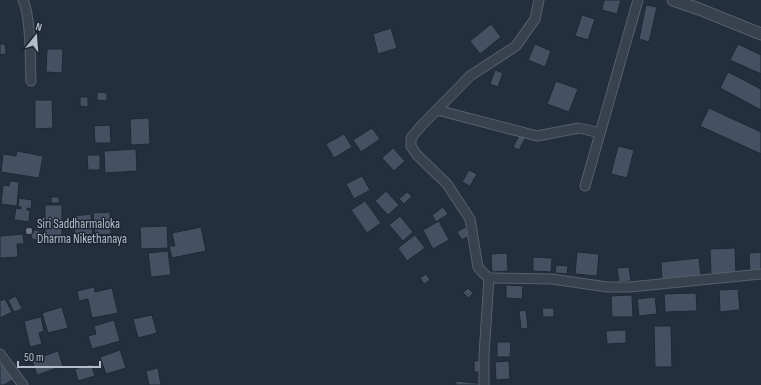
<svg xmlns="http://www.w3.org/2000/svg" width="761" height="385" font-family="'Sofia Sans Condensed',sans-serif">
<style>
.building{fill:#455162;stroke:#1f2835}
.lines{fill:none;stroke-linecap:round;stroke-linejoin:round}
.minor-casing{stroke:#565f6c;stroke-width:11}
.tertiary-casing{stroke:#565f6c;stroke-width:13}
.minor{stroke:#38414e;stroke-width:9}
.tertiary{stroke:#38414e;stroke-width:11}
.worship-dot{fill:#6b7280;stroke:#1d2633;stroke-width:1.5}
.labels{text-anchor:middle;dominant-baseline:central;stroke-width:3;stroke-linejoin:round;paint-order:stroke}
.poi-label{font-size:13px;fill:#b4bcc9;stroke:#1d2633;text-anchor:start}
</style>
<rect width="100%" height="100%" fill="#242f3e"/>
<!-- building -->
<g class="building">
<polygon points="604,0 621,0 617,14 602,10"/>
<polygon points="646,5 657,7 649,42 639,39"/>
<polygon points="582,15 595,19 588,40 575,36"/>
<polygon points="491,24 501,37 480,54 470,41"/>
<polygon points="391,28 397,48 378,54 373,34"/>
<polygon points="0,44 5,44 6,54 0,55"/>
<polygon points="535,44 551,51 545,67 528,60"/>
<polygon points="738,44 761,55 761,74 730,60"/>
<polygon points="47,49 63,49 62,73 46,72"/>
<polygon points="495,70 503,73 498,87 490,84"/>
<polygon points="728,72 761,89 761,110 720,88"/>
<polygon points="556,81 578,89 569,112 547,104"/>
<polygon points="97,92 107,93 107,101 97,100"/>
<polygon points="80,97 88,97 88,107 80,106"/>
<polygon points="35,100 52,100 53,128 35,129"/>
<polygon points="709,108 761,132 761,154 700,126"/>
<polygon points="149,118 150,144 131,145 130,119"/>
<polygon points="110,125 111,143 95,143 94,126"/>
<polygon points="372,128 380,139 361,152 353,140"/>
<polygon points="344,134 352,147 334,158 326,144"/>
<polygon points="520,134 526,137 519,150 513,147"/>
<polygon points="618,146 634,150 627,178 611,174"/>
<polygon points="393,148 405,161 394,171 382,158"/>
<polygon points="136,149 137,171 105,173 104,151"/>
<polygon points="17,151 43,156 39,178 1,172 3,154 16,156"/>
<polygon points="87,155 100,155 100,170 88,170"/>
<polygon points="469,170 477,174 470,186 462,182"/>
<polygon points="362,176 370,190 354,199 346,184"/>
<polygon points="10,181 19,182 17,206 1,204 3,185 9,186"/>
<polygon points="386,191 399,205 388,215 375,201"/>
<polygon points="407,192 412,196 404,204 399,199"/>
<rect x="51" y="197" width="8" height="6"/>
<polygon points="19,198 32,200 31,209 27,208 27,210 30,211 29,222 14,220 16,208 21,209 21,207 18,207"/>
<polygon points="365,201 381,223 367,233 351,210"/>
<rect x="45" y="205" width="17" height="39"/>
<polygon points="443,207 448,214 436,222 432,215"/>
<polygon points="110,212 111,234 95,235 93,213"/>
<polygon points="91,214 93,234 75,236 74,216"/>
<polygon points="400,216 413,232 403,241 389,225"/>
<polygon points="439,221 449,240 433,249 423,230"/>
<polygon points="167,226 168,248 141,249 140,227"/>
<polygon points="201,227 206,251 172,258 169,246 175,246 172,233"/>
<polygon points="465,227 470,235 462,240 457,232"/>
<circle cx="36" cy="235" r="5"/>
<polygon points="23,234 24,244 17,244 18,257 0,258 0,236"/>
<polygon points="415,235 425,248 407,261 398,248"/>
<polygon points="735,248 736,275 711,276 710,249"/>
<polygon points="168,251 171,275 151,277 148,253"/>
<polygon points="577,252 599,254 597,276 575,274"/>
<polygon points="761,252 761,273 750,274 749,253"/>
<polygon points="507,253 508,271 492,272 491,254"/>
<polygon points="533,257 552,258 551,272 533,271"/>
<polygon points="699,258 701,276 662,279 661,262"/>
<polygon points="556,265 568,266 567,274 555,273"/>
<polygon points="629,267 631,281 619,282 617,268"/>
<polygon points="426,274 430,280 424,284 420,278"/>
<polygon points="506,285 523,286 522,299 506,298"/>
<polygon points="94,287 95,292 112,288 118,313 92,318 88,299 79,301 77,291"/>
<polygon points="468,288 473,293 469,298 463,293"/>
<polygon points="738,289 740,310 720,312 719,290"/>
<polygon points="696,293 697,311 665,312 664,294"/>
<polygon points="632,295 633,317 612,317 611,296"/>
<polygon points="16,296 22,309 14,312 8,300"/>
<polygon points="655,297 657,314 639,316 637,299"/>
<polygon points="5,299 12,312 0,318 0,301"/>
<polygon points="62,307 68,328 48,333 42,313"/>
<polygon points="542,308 554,308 554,317 543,317"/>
<polygon points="526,310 528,328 521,329 519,311"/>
<polygon points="152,315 157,333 138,338 133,319"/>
<polygon points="41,317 44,331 39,333 42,344 30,347 24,321"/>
<polygon points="114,320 120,341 92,349 88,336 96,334 94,326"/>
<polygon points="654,326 671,326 672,367 655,367"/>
<polygon points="626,330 626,343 607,344 606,331"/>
<polygon points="497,342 511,342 510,357 497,357"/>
<polygon points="120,350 126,368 106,374 100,357"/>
<polygon points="58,351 63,366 37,375 32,360"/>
<polygon points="0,356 14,379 4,385 0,385"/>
<polygon points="484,360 485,372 474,372 474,361"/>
<polygon points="509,361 510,379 496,380 495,362"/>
<polygon points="91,364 95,376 78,381 75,369"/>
<polygon points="158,368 161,385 149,385 146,371"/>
<polygon points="456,381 485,384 485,385 456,385"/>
</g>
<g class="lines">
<defs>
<g id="minor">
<path d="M23,0C31,17 30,60 31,81"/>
<polyline points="437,110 537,136 579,128 600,133"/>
<polyline points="585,186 638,0"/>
<polyline points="489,278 552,279 607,287 630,287 761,274"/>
<polyline points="0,354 23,385"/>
<polyline points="484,385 484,355 489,278 483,273 478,267 470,219 447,184 417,155 411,146 411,138 421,126 470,76 516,46 535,19 539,0"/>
</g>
<polyline id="tertiary" points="673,0 699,9 761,34"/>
</defs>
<!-- minor casing -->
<use href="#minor" class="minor-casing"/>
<!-- tertiary casing -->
<use href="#tertiary" class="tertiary-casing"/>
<!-- minor -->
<use href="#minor" class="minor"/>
<!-- tertiary -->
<use href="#tertiary" class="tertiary"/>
</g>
<!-- markers -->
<circle class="worship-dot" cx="29" cy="231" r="4"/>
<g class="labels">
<!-- poi labels -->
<g class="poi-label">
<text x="37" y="224">Siri Saddharmaloka<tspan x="37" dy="15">Dharma Nikethanaya</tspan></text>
</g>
</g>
<!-- north arrow -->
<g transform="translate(36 36) rotate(17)" stroke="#1d2633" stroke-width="3" paint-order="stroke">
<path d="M0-3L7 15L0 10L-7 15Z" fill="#b4bcc9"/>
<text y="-6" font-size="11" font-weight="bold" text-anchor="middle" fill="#b4bcc9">N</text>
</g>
<!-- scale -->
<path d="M18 361v6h82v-6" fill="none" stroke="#b4bcc9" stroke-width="2"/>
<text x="24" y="361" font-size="12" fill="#b4bcc9" stroke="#1d2633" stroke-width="3" paint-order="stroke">50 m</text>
</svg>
